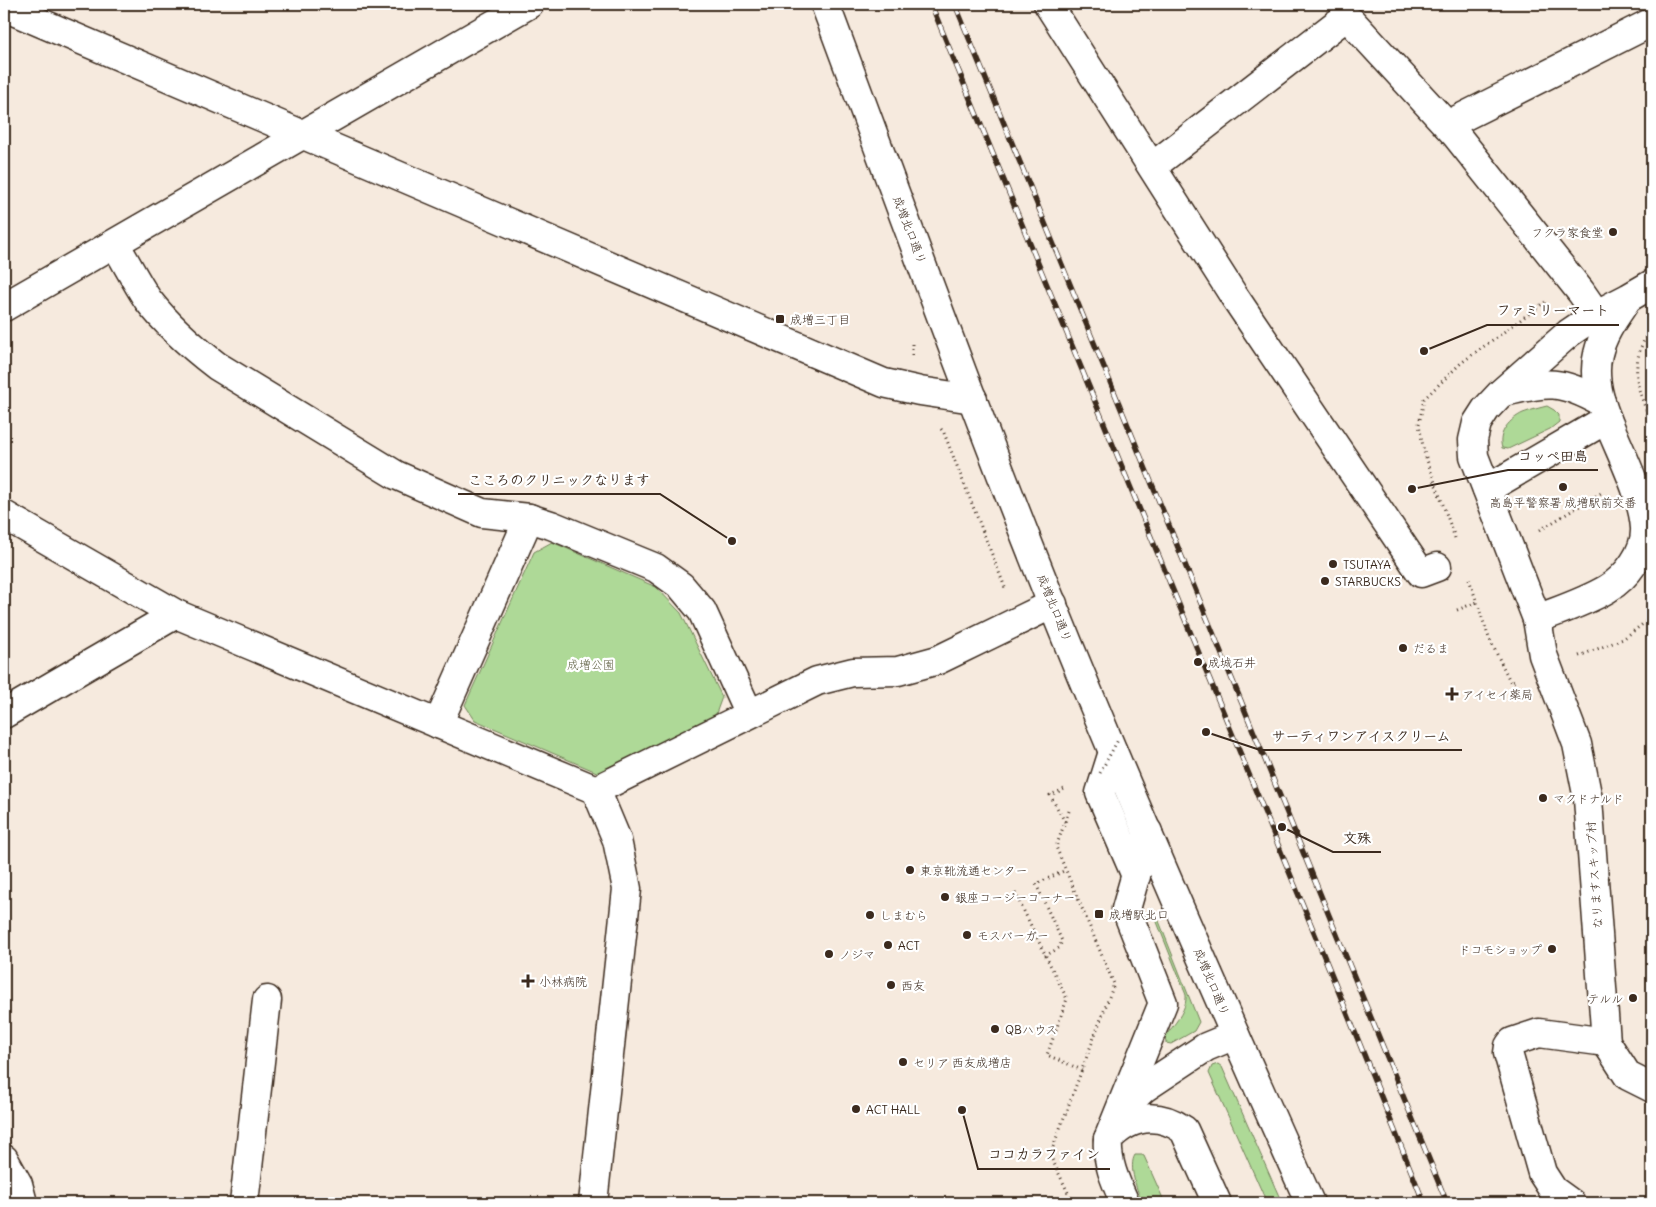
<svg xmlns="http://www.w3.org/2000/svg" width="1656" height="1207" font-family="Delius,'Klee One',sans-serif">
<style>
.green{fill:#aed997;stroke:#74825a}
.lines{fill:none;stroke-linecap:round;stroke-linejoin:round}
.minor-casing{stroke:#3b2a1e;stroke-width:31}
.path{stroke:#3b2a1e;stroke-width:3;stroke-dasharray:1 4;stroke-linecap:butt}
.minor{stroke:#fff;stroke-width:28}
.rail-casing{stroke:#3b2a1e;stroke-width:5.5}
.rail{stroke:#fff;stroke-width:4;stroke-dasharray:11;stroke-linecap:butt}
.path-bridge{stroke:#3b2a1e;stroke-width:3;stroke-dasharray:1 4;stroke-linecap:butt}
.poi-dot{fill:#3b2a1e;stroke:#fff;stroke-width:2}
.labels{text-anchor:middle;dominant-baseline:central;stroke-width:4.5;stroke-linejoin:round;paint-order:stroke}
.street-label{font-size:12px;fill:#3b2a1e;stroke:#fff}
.poi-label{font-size:12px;fill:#3b2a1e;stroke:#fff;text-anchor:start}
.park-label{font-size:12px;fill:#5e5f42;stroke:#fff}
.leader{fill:none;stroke:#3b2a1e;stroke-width:2}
.callout-dot{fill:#3b2a1e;stroke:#fff;stroke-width:2}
.callout-label{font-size:14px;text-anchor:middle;font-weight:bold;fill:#3b2a1e;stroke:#fff;stroke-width:4.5;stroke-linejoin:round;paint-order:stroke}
</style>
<rect width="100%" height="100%" fill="#f6eade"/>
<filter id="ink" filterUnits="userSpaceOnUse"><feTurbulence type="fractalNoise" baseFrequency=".02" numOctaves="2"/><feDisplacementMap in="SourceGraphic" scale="10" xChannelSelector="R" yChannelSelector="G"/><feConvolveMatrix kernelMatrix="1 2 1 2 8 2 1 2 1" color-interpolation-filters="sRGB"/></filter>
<g filter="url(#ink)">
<!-- green -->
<g class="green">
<path d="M1547,406L1554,410L1559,415V422L1550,429L1508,449L1502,448C1497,433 1510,419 1523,413C1531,410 1539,408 1547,406Z"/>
<polygon points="552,542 656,587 681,613 722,697 714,719 599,773 475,720 465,705 534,552"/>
<path d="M1155,911L1199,1022L1194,1031L1171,1044L1166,1043L1165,1037C1174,1024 1187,1011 1186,995L1153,912Z"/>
<polygon points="1218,1064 1222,1067 1282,1203 1267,1203 1209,1073 1212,1066"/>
<path d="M1135,1155H1142L1144,1156L1165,1203H1143C1137,1192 1128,1166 1135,1155Z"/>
</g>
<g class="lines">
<defs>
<g id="minor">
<path d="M825,4C900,205 973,407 1053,606C1134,807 1221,1005 1310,1203"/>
<polyline points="1048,4 1234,296 1421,573 1437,567"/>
<polyline points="4,7 884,383 920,391 973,399"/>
<polyline points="1447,125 1652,22"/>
<polyline points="1153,166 1339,22 1346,19 1352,22 1456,135 1581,292 1606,328"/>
<path d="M115,244C126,262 136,282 148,300C168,326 191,346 217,366L396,475L482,513L529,518L551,525L656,568L681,586L702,611L749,714"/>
<path d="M1628,298C1616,316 1603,332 1598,354C1592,377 1600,403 1609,424C1621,454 1643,496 1645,528C1646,552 1627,577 1607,589C1585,602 1560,610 1537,619L1474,456L1473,440L1477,423L1486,409L1501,393L1569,333L1597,314L1628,298L1652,284"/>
<polyline points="4,307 529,4"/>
<path d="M1505,392C1547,381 1561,380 1601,402"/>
<polyline points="1487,489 1607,419"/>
<polyline points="4,515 176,614 596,790 617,840 627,889 593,1203"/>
<polyline points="1537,619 1543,655 1577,744 1588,799 1606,1042 1628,1076 1652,1088"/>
<polyline points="4,714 176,614"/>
<polyline points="438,724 529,518"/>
<polyline points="1113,752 1100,793 1136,876"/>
<polyline points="596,790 817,681 853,672 898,671 938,660 1053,604"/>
<polyline points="1124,1107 1144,1088 1206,1047 1235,1035"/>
<path d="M1108,1139C1130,1116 1157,1111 1184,1130L1217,1203"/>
<polyline points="4,1159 18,1184 23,1203"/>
<polyline points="244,1203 267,1000"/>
<path d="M1125,1203C1116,1183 1106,1162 1108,1139L1163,1003L1126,909L1148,832"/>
<polyline points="1571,1203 1553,1190 1542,1173 1508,1053 1509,1046 1512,1042 1539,1033 1606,1042"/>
</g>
</defs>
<!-- minor casing -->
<use href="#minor" class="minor-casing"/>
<!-- path -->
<g class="path">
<polyline points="786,4 790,13"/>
<path d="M1652,329C1639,343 1634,366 1638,385C1641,399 1648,413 1652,426"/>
<polyline points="912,355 912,341"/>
<polyline points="941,429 944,433 1006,590"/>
<polyline points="1540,530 1601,493"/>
<polyline points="1455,538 1424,452 1419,424 1424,399 1461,363 1545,302"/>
<polyline points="1469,579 1489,638 1511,683 1515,681"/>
<polyline points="1457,610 1477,602"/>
<polyline points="1579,656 1623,639 1652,617"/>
<polyline points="1069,811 1056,847 1114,984 1050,1155 1073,1203"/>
<polyline points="1065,822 1050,795 1067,788"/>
<polyline points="1015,893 1067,999 1047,1055 1082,1070"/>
<polyline points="1045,956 1059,948 1062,941 1036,884 1066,870"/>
</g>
<!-- minor -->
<use href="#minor" class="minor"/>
<defs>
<g id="rail">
<polyline points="931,4 1333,978 1424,1203"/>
<polyline points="955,4 1447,1203"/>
</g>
</defs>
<!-- rail casing -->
<use href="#rail" class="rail-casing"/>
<!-- rail -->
<use href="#rail" class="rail"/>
<!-- path-bridge -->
<polyline class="path-bridge" points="1100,773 1119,738"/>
</g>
</g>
<!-- markers -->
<g class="poi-dot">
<circle cx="1613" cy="232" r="5"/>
<rect x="775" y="314" width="10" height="10" rx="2.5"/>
<circle cx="1563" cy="487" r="5"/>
<circle cx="1333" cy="564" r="5"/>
<circle cx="1325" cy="581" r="5"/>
<circle cx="1403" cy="648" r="5"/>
<circle cx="1198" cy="662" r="5"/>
<path d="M1449.5 686.5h5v5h5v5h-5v5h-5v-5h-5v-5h5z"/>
<circle cx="1543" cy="798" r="5"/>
<circle cx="910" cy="870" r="5"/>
<circle cx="945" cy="897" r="5"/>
<rect x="1094" y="909" width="10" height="10" rx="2.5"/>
<circle cx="870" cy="915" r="5"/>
<circle cx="967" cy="935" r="5"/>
<circle cx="888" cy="945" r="5"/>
<circle cx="1552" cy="949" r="5"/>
<circle cx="829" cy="954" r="5"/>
<path d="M525.5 973.5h5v5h5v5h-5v5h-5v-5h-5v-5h5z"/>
<circle cx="891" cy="985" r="5"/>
<circle cx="1633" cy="998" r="5"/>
<circle cx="995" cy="1029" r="5"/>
<circle cx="903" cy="1062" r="5"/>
<circle cx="856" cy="1109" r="5"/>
</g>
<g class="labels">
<!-- street labels -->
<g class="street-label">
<text transform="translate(910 230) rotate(69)">成増北口通り</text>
<text transform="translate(1055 608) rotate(68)">成増北口通り</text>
<text transform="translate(1594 875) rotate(-94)">なりますスキップ村</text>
<text transform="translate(1212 982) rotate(67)">成増北口通り</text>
</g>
<!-- poi labels -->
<g class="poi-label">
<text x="1603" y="232" text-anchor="end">フクラ家食堂</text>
<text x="790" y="319">成増三丁目</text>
<text x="1563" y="502" text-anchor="middle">高島平警察署 成増駅前交番</text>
<text x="1343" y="564">TSUTAYA</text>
<text x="1335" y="581">STARBUCKS</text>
<text x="1413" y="648">だるま</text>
<text x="1208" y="662">成城石井</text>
<text x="1462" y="694">アイセイ薬局</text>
<text x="1553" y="798">マクドナルド</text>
<text x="920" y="870">東京靴流通センター</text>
<text x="955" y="897">銀座コージーコーナー</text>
<text x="1109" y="914">成増駅北口</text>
<text x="880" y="915">しまむら</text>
<text x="977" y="935">モスバーガー</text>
<text x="898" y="945">ACT</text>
<text x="1542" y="949" text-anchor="end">ドコモショップ</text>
<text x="839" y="954">ノジマ</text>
<text x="539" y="981">小林病院</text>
<text x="901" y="985">西友</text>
<text x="1623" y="998" text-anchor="end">テルル</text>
<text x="1005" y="1029">QBハウス</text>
<text x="913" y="1062">セリア 西友成増店</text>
<text x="866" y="1109">ACT HALL</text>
</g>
<!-- park labels -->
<g class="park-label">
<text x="591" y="664">成増公園</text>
</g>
</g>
<!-- callouts -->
<path class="leader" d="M1424 351L1487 325H1619M1412 489L1508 470H1598M732 541L660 494H458M1206 732L1260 750H1462M1282 827L1333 852H1381M962 1110L978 1169H1110"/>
<g class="callout-dot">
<circle cx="1424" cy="351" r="5"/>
<circle cx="1412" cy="489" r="5"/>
<circle cx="732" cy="541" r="5"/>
<circle cx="1206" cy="732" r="5"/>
<circle cx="1282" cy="827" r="5"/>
<circle cx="962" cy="1110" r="5"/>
</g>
<g class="callout-label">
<text x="1553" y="315">ファミリーマート</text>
<text x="1553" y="461">コッペ田島</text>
<text x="559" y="485">こころのクリニックなります</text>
<text x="1361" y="741">サーティワンアイスクリーム</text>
<text x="1357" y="843">文殊</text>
<text x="1044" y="1159">ココカラファイン</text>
</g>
<!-- margin -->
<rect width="1656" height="1207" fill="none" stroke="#fff" stroke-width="20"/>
<rect x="10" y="10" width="1636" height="1187" fill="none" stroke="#3b2a1e" stroke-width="2" filter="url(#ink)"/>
</svg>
